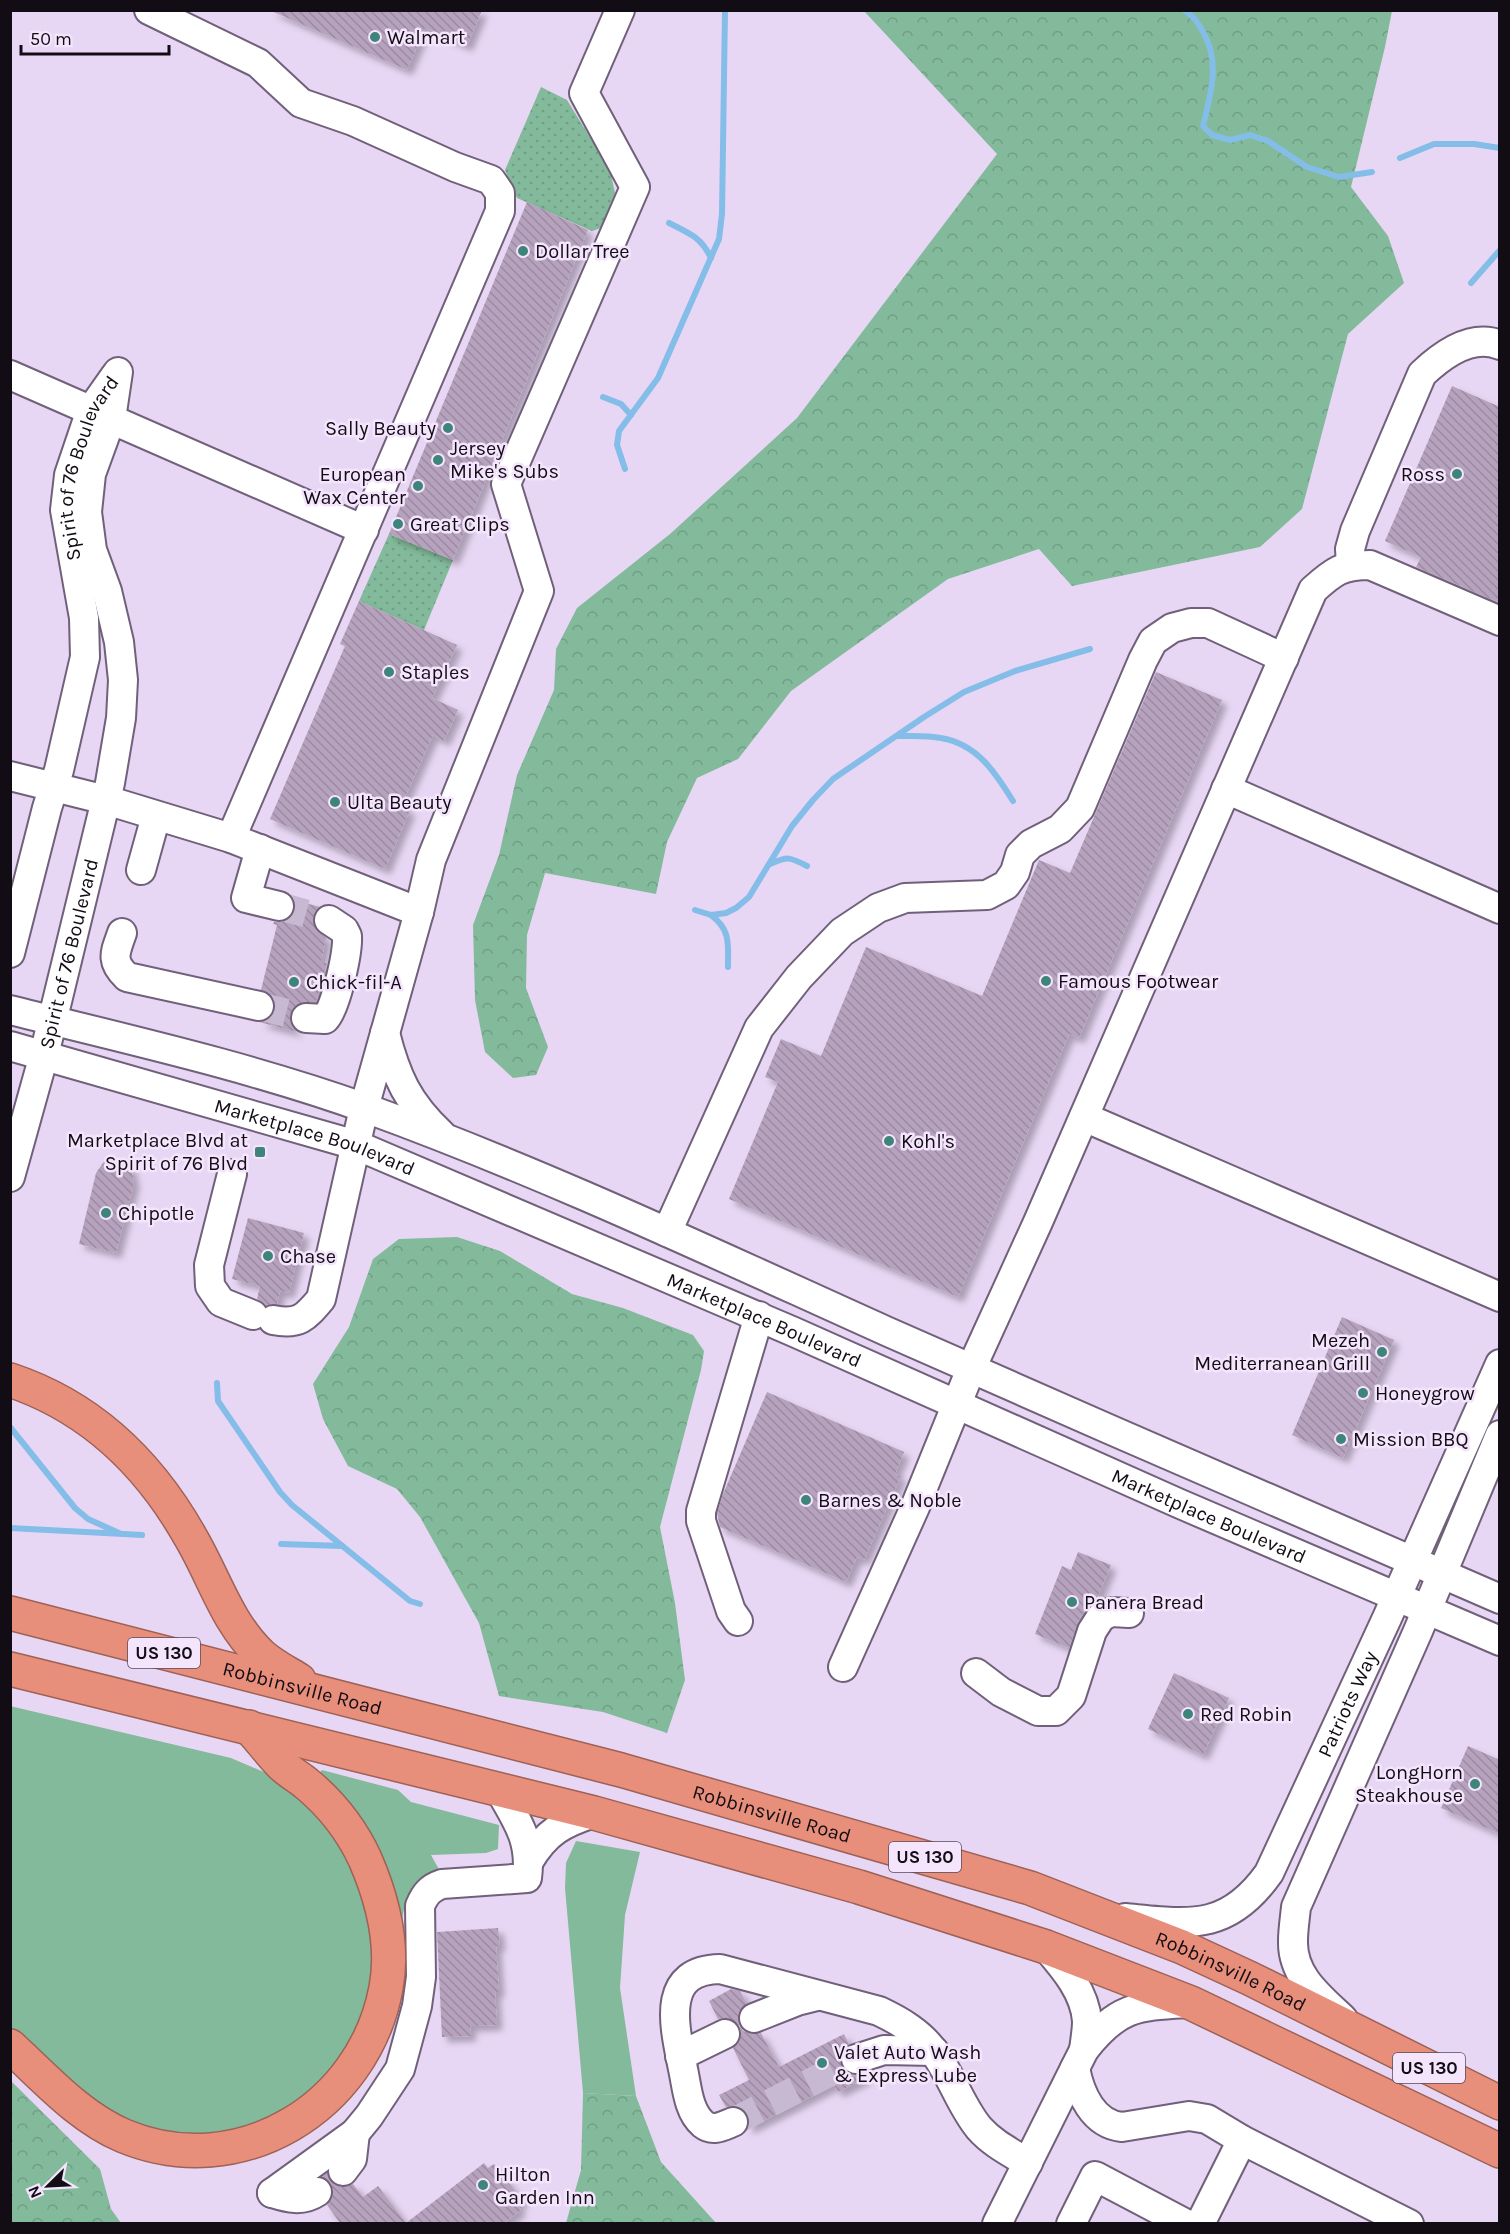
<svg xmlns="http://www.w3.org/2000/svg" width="1510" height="2234" font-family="Karla,sans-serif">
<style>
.green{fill:#83ba9b}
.forest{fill:url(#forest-crowns)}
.park{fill:url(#park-dots)}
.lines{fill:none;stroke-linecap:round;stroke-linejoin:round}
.stream{stroke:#83bde8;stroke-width:6}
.building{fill:url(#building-back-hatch);filter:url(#shadow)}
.minor-tunnel{stroke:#c8b9d3;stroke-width:28;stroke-dasharray:28 14;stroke-linecap:butt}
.minor-casing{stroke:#70607a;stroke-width:32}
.highway-casing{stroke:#9d6157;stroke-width:36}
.minor{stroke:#fff;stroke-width:28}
.highway{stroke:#e88f7b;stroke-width:33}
.poi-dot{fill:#3e847b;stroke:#f4e5fd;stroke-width:2}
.labels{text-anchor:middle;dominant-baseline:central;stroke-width:5;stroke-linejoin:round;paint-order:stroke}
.shield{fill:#f4e5fd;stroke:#564d5b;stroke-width:1.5}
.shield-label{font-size:18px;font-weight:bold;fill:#120c15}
.poi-label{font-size:20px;fill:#120c15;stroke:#f4e5fd;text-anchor:start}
.street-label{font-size:20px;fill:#120c15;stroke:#f4e5fd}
</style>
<defs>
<pattern id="forest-crowns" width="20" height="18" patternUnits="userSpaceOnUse" patternTransform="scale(1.5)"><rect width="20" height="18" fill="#83ba9b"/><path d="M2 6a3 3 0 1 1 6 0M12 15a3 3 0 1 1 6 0" fill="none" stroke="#709f85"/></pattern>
<pattern id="park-dots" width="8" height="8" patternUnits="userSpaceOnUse" patternTransform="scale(1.5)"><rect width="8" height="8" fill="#83ba9b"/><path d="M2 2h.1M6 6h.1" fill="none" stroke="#709f85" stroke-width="1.8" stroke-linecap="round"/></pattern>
<pattern id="building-back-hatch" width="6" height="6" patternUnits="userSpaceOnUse" patternTransform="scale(1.5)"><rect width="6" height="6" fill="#b6a2bd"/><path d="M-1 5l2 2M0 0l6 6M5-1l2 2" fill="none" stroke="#9b8aa2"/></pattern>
<filter id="shadow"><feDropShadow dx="5.5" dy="5.5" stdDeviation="3" flood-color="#0004"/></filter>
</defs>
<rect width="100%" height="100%" fill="#e8d7f4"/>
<!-- green -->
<g class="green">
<polygon points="10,1706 231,1758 271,1775 295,1790 340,1841 370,1913 375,1974 365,2018 323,2085 272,2121 211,2138 141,2129 82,2097 11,2030"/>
<polygon points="322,1770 398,1790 411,1802 499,1825 498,1849 486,1853 431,1855 441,1873 406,1898 398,1942 316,1776"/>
<polygon points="576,1841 640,1852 625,1915 620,1988 636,2096 583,2093 565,1888 566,1863"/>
</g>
<!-- forest -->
<g class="forest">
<polygon points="864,11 1392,11 1385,47 1351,187 1388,236 1404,283 1348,334 1302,509 1260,547 1072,586 1039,549 948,579 791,691 738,759 697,778 667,842 656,894 545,873 527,935 526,988 548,1047 536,1075 513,1078 485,1052 475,1000 473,925 499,855 517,775 554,690 556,649 577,608 670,534 797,418 997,154"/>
<polygon points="457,1237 500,1251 572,1294 623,1308 693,1335 704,1351 701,1370 660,1527 675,1603 685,1680 667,1733 603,1712 499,1696 479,1623 420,1517 397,1489 348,1466 323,1419 313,1384 349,1327 373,1259 399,1239"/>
<polygon points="11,2081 100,2169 111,2209 121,2223 11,2223"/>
<polygon points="583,2093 636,2096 661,2162 716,2223 566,2223 581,2170"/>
</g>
<!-- park -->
<g class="park">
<polygon points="541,87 567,100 610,170 615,193 601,228 592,231 517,198 505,170"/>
<polygon points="389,534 453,560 424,630 359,601"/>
</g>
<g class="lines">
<!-- stream -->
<g class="stream">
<path d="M1184,10C1193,16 1197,21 1202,30C1221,61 1211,93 1203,126L1212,135L1230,140L1250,135L1268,141L1307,167L1339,177L1372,172"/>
<polyline points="1400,158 1434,144 1474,144 1500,148"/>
<path d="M669,223C689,233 701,237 711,258"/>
<polyline points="1471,283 1500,250"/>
<polyline points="603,397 621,404 631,415"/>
<polyline points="625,469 617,445 619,431 658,378 719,239 722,214 725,10"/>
<path d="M898,736C912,736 927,735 941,738C977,744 995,772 1013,801"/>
<path d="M770,864C788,856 790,857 807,866"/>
<polyline points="695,910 711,915 726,913 736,908 749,897 792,826 813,800 833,779 924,717 964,692 1015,671 1090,649"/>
<path d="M711,915C731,930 728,944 728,967"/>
<polyline points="217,1383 218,1401 280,1492 292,1505 410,1601 420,1604"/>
<polyline points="10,1427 75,1508 88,1519 119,1533"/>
<polyline points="10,1528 142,1535"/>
<polyline points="281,1544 342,1546"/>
</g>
</g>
<!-- building -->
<g class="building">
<polygon points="269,10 482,10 467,46 425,28 407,70"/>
<polygon points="527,202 588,230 453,560 389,534"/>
<polygon points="1452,386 1500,407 1500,603 1416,567 1421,557 1385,541"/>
<polygon points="359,601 457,645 432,698 458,710 444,741 433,735 401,806 410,810 385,869 270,819 345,646 340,644"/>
<polygon points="1156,672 1222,700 1079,1038 1069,1034 958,1297 729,1199 778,1082 765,1077 781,1039 821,1056 866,947 982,996 1039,860 1070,873"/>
<polygon points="294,900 320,907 315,911 313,920 315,928 326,938 321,962 327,963 316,1002 299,1003 292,1010 290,1017 291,1025 297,1032 259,1022 271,1017 275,1009 274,1000 270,994 261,990 277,925 273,924 274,922 283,922 290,918 295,909"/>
<polygon points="105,1160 131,1167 134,1183 116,1253 79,1244 96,1173"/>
<polygon points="248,1218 304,1233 289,1293 280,1291 277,1304 266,1305 257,1299 260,1286 232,1279"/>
<polygon points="1342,1317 1394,1340 1343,1458 1292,1435"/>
<polygon points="767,1392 904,1452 895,1474 901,1476 864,1560 857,1557 846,1582 720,1527 717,1513 723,1494"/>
<polygon points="1078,1552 1111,1565 1096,1601 1087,1608 1078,1622 1069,1648 1035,1634 1062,1566 1071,1570"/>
<polygon points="1174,1673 1229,1698 1203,1755 1148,1729"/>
<polygon points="1468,1746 1500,1760 1500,1834 1441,1808"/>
<polygon points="498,1928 500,1946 496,1946 499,1992 495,1992 497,2025 470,2026 471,2036 442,2037 437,1932"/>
<polygon points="731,1989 740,1991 747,2004 741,2008 738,2015 739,2025 743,2031 751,2034 761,2033 779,2067 844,2034 849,2044 843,2048 840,2055 841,2065 845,2072 852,2075 864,2074 866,2078 838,2092 834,2085 747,2129 748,2116 743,2109 735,2106 726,2107 719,2095 749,2080 733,2048 738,2044 741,2036 740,2026 735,2021 727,2018 718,2019 709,2001"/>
<polygon points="484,2163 488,2168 494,2164 523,2201 517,2205 521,2210 504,2223 340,2223 327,2205 331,2200 333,2193 331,2183 322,2177 327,2173 334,2184 342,2187 353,2184 363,2197 378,2186 406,2223"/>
</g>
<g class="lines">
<!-- minor-tunnel -->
<g class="minor-tunnel">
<polyline points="279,906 329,920"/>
<polyline points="259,1006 306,1018"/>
<polyline points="733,2122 856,2059"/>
</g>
<defs>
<g id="minor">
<polyline points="149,10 258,63 301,103 353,121 455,167 491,180 500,193 500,211 231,838"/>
<polyline points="10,375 364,530"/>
<path d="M1351,565L1350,549L1355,531L1422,374C1442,355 1471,333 1500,345"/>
<polyline points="10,776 106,800 231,838 419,912"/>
<polyline points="1226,789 1500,909"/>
<polyline points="260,849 246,898 279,906"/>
<polyline points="141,870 156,816"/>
<path d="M122,933C115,953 110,961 127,977L259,1006"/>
<path id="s1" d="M10,953L47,808L59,770L85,657L84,618L65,510L69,475L91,410L115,376"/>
<path d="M10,1010C130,1040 251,1067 368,1109C544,1173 715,1254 886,1331C1090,1422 1295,1509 1500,1599"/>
<path d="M306,1018L325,1019C336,1008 348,952 347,936L344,930L329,920"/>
<path d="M385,1033C396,1077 408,1103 441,1134"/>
<path id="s2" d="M10,1046L356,1145L794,1332L1178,1503L1500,1641"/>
<polyline points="1084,1117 1500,1297"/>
<polyline points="232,1174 209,1265 210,1286 221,1302 253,1315"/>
<path id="s3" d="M10,1177L44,1055L110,783L121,718L123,680L119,642L107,591L92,550L87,512L91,474L111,419L118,372"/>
<polyline points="667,1232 759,1028 799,977 842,932 878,908 905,898 987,895 1006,885 1015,872 1020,855 1031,844 1060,829 1080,808 1143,660 1153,641 1172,628 1191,623 1208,623 1284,658"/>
<path d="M273,1320C299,1325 305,1318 321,1299L364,1108L419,912L431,860L539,591L506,484L635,187L584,93L620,10"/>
<polyline points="738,1621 731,1611 701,1521 701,1511 759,1316"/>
<path d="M843,1667L915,1507L971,1369L1038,1222L1313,590C1334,571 1342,565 1370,565L1500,621"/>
<polyline points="976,1673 1001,1692 1038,1711 1056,1711 1071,1696 1092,1631 1101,1617 1111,1612 1129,1613"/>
<path d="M529,1861C546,1832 563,1823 594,1813"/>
<path id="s4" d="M1125,1918C1189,1924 1227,1932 1269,1873L1387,1618L1500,1364"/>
<path d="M1046,1947C1064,1968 1085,1992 1087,2021C1087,2031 1085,2041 1084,2050"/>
<polyline points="754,2018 797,2001 817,1996"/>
<path d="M1343,2019C1320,1997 1292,1976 1293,1941C1293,1929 1295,1918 1296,1907L1418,1631L1500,1435"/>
<polyline points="680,2056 725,2034"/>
<polyline points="856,2059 884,2050 934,2051"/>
<path d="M1075,2068C1080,2094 1093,2124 1122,2127L1189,2116L1207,2119L1242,2140L1409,2224"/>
<path d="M733,2122C723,2126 713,2132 703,2124C688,2111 687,2087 683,2069C675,2028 659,1970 720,1969L879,2011C900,2021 921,2033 934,2052C952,2076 960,2105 979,2128C992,2143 1010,2152 1028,2163"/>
<polyline points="343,2171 352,2159 355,2133"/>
<path d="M272,2193L355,2133L369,2116L400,2069L417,2006L421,1977L420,1906C425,1894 430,1888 442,1884L527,1878C532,1840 517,1821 499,1789"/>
<path d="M272,2193C288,2198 302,2202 317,2192"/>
<path d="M997,2224L1084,2050C1118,2006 1137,2006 1189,2003"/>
<polyline points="1071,2224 1095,2176 1186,2224"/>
<polyline points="1200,2224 1242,2140"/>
</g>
<g id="highway">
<path d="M10,1380C91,1407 150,1465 191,1538C214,1577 227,1623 261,1655C272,1665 286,1672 299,1680"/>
<path id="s5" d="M10,1613L621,1770L1030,1888L1182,1947L1249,1978L1500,2103"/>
<polyline points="10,1669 594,1813 859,1887 1046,1947 1191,2003 1500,2151"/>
<path d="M10,2046C45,2078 79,2117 124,2136C240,2184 364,2107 386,1988C394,1945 382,1898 365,1859C352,1831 331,1804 307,1784C299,1777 289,1772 282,1765C270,1753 260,1739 249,1727"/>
</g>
</defs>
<!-- minor casing -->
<use href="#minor" class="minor-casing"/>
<!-- highway casing -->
<use href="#highway" class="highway-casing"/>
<!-- minor -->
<use href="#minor" class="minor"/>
<!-- highway -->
<use href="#highway" class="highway"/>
</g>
<!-- markers -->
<g class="poi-dot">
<circle cx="375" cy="37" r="6"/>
<circle cx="523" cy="251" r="6"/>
<circle cx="448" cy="428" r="6"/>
<circle cx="438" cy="460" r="6"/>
<circle cx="1457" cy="474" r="6"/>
<circle cx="418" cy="486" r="6"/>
<circle cx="398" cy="524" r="6"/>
<circle cx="389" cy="672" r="6"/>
<circle cx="335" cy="802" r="6"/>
<circle cx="1046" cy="981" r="6"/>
<circle cx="294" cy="982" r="6"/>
<circle cx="889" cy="1141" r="6"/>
<rect x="254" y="1146" width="12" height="12" rx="3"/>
<circle cx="106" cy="1213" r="6"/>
<circle cx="268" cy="1256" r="6"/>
<circle cx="1382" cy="1352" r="6"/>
<circle cx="1363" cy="1393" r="6"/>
<circle cx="1341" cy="1439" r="6"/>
<circle cx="806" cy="1500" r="6"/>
<circle cx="1072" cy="1602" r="6"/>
<circle cx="1188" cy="1714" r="6"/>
<circle cx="1475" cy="1784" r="6"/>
<circle cx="822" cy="2063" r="6"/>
<circle cx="483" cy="2185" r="6"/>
</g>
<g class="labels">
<!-- shield labels -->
<g class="shield">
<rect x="128" y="1638" width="72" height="30" rx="4.5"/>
<rect x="889" y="1842" width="72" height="30" rx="4.5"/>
<rect x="1393" y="2053" width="72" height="30" rx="4.5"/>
</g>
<g class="shield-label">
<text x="164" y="1653">US 130</text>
<text x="925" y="1857">US 130</text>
<text x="1429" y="2068">US 130</text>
</g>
<!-- poi labels -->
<g class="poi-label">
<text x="387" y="37">Walmart</text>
<text x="535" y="251">Dollar Tree</text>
<text x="436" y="428" text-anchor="end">Sally Beauty</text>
<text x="450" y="448">Jersey<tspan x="450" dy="23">Mike's Subs</tspan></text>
<text x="406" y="474" text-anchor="end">European<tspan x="406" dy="23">Wax Center</tspan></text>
<text x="1445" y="474" text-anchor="end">Ross</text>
<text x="410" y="524">Great Clips</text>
<text x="401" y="672">Staples</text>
<text x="347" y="802">Ulta Beauty</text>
<text x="1058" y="981">Famous Footwear</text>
<text x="306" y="982">Chick-fil-A</text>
<text x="248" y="1140" text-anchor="end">Marketplace Blvd at<tspan x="248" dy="23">Spirit of 76 Blvd</tspan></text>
<text x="901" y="1141">Kohl's</text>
<text x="118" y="1213">Chipotle</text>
<text x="280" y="1256">Chase</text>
<text x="1370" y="1340" text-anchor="end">Mezeh<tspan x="1370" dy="23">Mediterranean Grill</tspan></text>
<text x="1375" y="1393">Honeygrow</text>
<text x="1353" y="1439">Mission BBQ</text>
<text x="818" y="1500">Barnes &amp; Noble</text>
<text x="1084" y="1602">Panera Bread</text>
<text x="1200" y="1714">Red Robin</text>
<text x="1463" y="1772" text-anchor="end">LongHorn<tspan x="1463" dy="23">Steakhouse</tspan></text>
<text x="834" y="2052">Valet Auto Wash<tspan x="834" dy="23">&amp; Express Lube</tspan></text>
<text x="495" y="2174">Hilton<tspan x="495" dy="23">Garden Inn</tspan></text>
</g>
<!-- street labels -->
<g class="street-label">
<text stroke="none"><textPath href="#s1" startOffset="500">Spirit of 76 Boulevard</textPath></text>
<text stroke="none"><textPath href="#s3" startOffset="231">Spirit of 76 Boulevard</textPath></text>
<text stroke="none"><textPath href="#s2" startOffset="318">Marketplace Boulevard</textPath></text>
<text stroke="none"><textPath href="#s2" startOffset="804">Marketplace Boulevard</textPath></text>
<text stroke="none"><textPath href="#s2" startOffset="1290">Marketplace Boulevard</textPath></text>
<text stroke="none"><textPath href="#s5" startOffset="302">Robbinsville Road</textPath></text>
<text stroke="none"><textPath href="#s4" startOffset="348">Patriots Way</textPath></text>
<text stroke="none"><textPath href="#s5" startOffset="788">Robbinsville Road</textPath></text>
<text stroke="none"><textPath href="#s5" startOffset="1274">Robbinsville Road</textPath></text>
</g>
</g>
<!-- border -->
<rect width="1510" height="2234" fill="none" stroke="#120c15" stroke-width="24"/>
<!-- north arrow -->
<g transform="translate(48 2186) rotate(246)" stroke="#f4e5fd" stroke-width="4.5" paint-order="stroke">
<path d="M0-4.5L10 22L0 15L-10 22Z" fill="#120c15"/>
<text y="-9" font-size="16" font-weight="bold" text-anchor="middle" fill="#120c15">N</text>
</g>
<!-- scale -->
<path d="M21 45v9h148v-9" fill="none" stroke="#120c15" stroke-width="3"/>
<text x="30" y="45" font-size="18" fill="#120c15" stroke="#f4e5fd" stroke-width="4.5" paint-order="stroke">50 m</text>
</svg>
